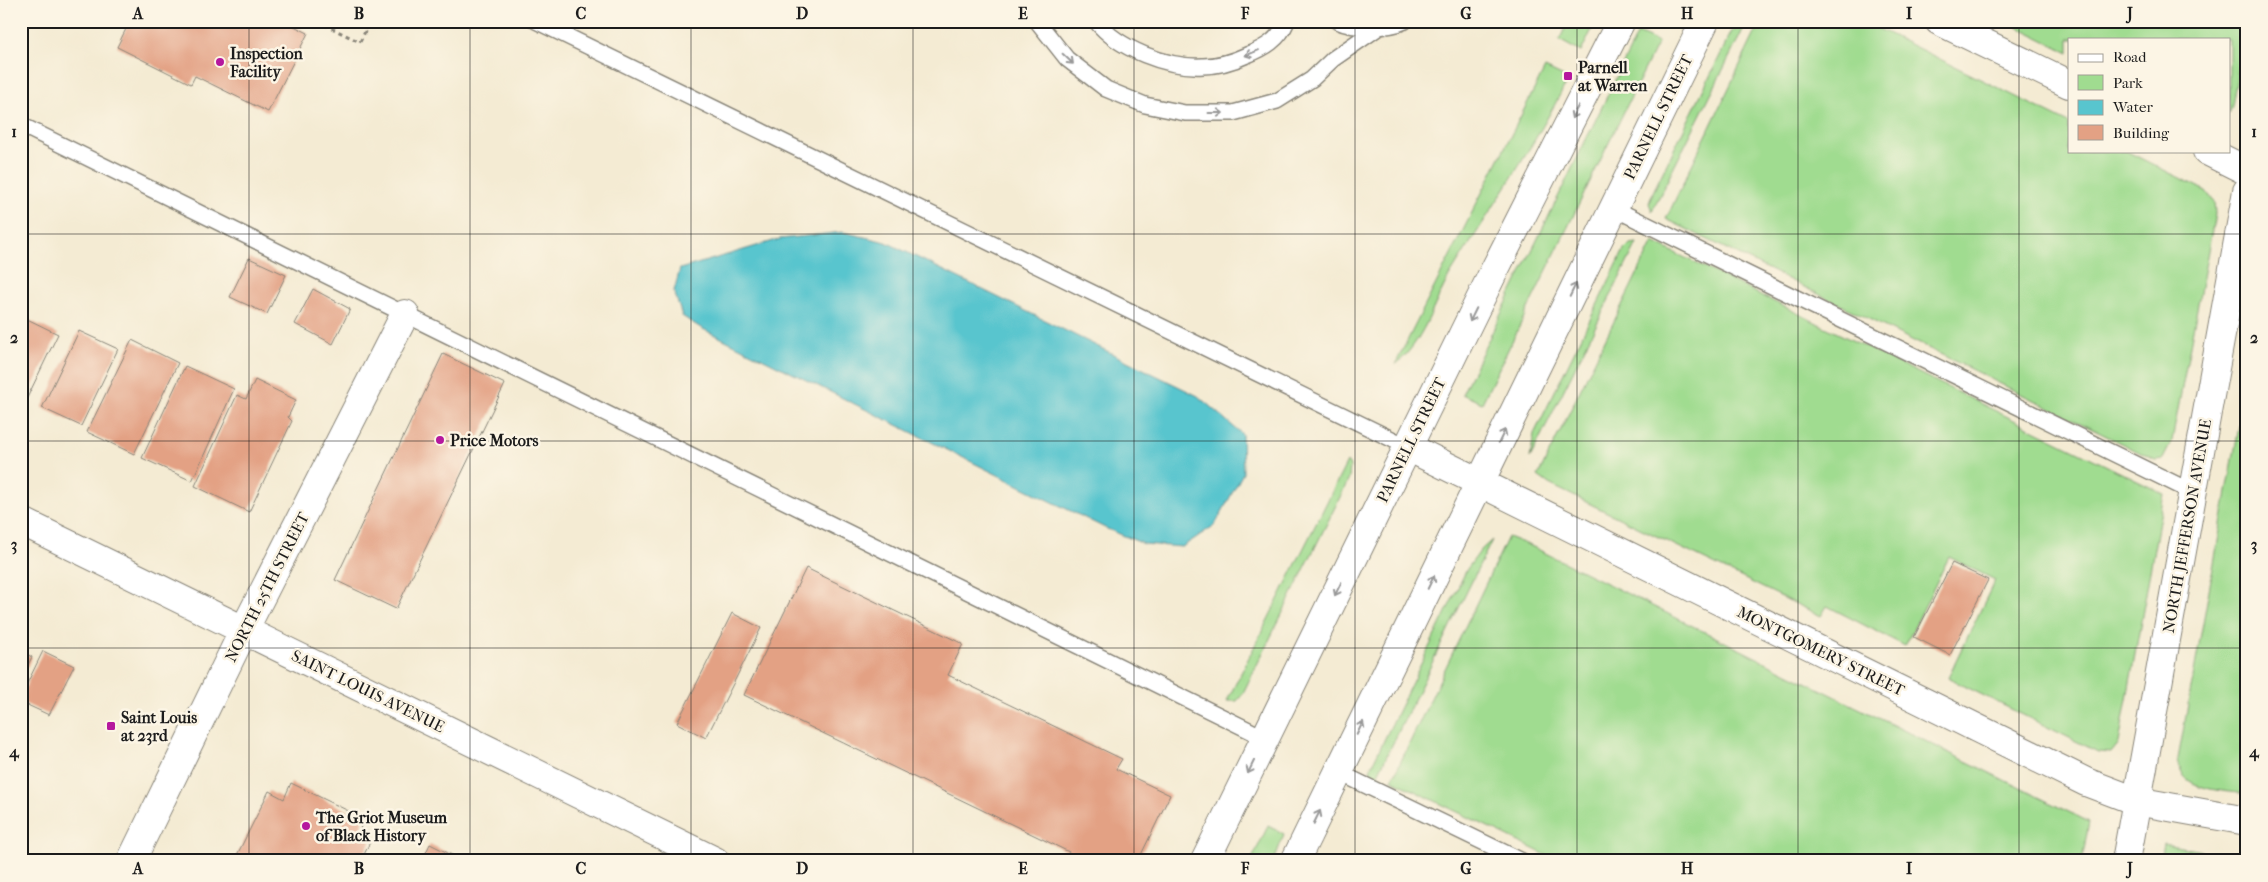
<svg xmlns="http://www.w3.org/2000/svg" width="2268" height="882" font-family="'IM FELL French Canon',serif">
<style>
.green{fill:#a0dc90;stroke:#5e7c56}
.water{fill:#58c5ce;stroke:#3a7075}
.building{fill:#e3a184}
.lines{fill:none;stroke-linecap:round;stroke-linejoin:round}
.service-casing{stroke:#888478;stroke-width:18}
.minor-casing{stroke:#888478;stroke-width:30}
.tertiary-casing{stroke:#888478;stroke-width:30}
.primary-casing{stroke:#888478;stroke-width:30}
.path{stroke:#888478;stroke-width:3;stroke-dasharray:4 4;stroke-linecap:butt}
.service{stroke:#fff;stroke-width:15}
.minor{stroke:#fff;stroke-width:28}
.tertiary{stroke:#fff;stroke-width:28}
.primary{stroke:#fff;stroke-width:28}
.oneway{stroke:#999}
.grid{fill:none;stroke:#1c1c1c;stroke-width:1;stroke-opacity:0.55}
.poi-dot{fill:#b5179e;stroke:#fcf5e5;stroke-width:2}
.labels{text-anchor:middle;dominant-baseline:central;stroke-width:5;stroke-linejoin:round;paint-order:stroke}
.poi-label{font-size:16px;font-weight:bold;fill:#1c1c1c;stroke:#fcf5e5;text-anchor:start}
.street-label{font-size:16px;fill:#1c1c1c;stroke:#fcf5e5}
.neatline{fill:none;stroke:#1c1c1c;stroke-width:2}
.grid-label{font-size:16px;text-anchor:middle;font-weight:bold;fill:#1c1c1c}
</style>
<rect width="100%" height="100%" fill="#fcf5e5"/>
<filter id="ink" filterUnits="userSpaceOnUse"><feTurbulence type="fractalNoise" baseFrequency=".02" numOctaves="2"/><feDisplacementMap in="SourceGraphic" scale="10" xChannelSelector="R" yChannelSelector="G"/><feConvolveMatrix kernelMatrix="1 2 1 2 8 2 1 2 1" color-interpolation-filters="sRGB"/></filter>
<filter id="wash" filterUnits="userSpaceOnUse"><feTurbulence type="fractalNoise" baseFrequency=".0096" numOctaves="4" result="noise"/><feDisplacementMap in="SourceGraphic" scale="20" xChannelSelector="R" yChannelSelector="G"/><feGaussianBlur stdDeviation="1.12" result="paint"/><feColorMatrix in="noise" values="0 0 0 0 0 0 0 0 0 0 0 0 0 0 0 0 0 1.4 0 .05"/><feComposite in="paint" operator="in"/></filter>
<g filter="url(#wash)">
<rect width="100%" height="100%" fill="#f4ebd3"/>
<!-- green -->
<g class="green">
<polygon points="1569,21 1596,21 1581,52 1559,40"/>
<polygon points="1761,21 1863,21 2069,123 2069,151 2126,151 2206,191 2214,202 2215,214 2172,441 2163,459 2155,460 1666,219"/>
<polygon points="2005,21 2247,21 2232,106 2229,114 2229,39 2069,39 2069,53"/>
<polygon points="1745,26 1652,211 1649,203 1653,192 1732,31"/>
<polygon points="1638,33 1658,42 1482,403 1462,394"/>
<path d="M1545,68L1568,79C1534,148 1490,210 1450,275C1433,304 1423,343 1395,365Z"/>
<polygon points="1653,242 2164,494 2119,743 2111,753 2098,752 1948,678 1995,580 1949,557 1905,646 1827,606 1821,616 1549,484 1538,476"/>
<polygon points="1637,243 1530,458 1534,434 1624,250 1630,244"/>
<path d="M2247,383V794C2227,791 2196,791 2183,775C2180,771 2179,764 2178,759Z"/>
<polygon points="1347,462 1350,466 1349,479 1341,495 1242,695 1237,701 1227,701"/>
<polygon points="1508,537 1531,546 2089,822 2082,861 1558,861 1392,780"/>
<polygon points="1492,540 1376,778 1370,771 1372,765 1467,569 1481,550"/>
<polygon points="1268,826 1284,834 1274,861 1251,861"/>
<polygon points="2164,844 2247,859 2247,861 2161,861"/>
</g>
<!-- water -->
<polygon class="water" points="843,232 886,242 1198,396 1242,434 1243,473 1215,525 1182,547 1144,544 1105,528 701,328 682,316 674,291 680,269 780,239"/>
<g id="blocks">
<!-- building -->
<g class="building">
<polygon points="130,21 284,21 308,33 268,112 195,76 191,84 117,47"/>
<polygon points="249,258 286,275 267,314 230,297"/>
<polygon points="313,289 350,309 333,344 295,324"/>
<polygon points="21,316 58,334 27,398 21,395"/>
<polygon points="79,331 118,349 81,426 42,408"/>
<polygon points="132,340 178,363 134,454 87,432"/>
<polygon points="443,354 505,384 396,609 335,580"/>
<polygon points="185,366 234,389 192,481 142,458"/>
<polygon points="255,380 296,400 288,417 292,421 249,512 195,486 237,395 246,399"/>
<polygon points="1952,563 1988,580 1950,655 1914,637"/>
<polygon points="806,568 963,644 948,675 1122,759 1116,769 1170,795 1138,861 1067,861 1065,860 1069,852 744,695"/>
<polygon points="732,613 761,628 706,738 677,723"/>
<polygon points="21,651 32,657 21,679"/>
<polygon points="43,651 74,666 49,715 21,702 21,696"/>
<polygon points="291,783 363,818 359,834 371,840 361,861 234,861 269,791 284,799"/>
<polygon points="430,844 464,861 422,861"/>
</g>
</g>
</g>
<g filter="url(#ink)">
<use href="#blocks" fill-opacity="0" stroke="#888478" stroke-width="1"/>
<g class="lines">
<defs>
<g id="service">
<polyline points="536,21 1408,447"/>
<polyline points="1037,21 1067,59 1106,89 1145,105 1185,113 1233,113 1277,101 1312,79 1333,59 1379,27"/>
<path d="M1096,21C1118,49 1168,68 1203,66C1218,66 1234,61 1247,55C1265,48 1279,40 1287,21"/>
<path d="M1337,21C1354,29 1388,29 1405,21"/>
<polyline points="21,125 1265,738"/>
<polyline points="1613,208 2194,493"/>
<polyline points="1338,772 1522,861"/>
</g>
<g id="minor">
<polyline points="1939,21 2069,84"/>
<polyline points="2207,151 2247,171"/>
<polyline points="1408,447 2086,782 2136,801 2247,821"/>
<polyline points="131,861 244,630 405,314"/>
<polyline points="2126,861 2247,191"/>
</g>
<polyline id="tertiary" points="21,521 715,861"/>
<g id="primary">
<polyline points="1205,861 1494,271 1621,21"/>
<polyline points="1295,861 1705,21"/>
</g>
</defs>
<!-- service casing -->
<use href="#service" class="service-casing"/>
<!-- minor casing -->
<use href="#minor" class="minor-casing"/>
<!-- tertiary casing -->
<use href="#tertiary" class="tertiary-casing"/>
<!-- primary casing -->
<use href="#primary" class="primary-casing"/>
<!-- path -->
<polyline class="path" points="317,21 360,42 370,21"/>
<!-- service -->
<use href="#service" class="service"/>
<!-- minor -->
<use href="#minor" class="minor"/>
<!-- tertiary -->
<use href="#tertiary" class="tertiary"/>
<!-- primary -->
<use href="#primary" class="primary"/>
</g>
<!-- one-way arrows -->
<defs><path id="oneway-shaft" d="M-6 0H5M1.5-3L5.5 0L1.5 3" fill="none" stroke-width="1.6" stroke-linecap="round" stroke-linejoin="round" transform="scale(1.25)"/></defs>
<g class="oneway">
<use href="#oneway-shaft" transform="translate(1252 53) rotate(158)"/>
<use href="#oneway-shaft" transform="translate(1068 59) rotate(44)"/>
<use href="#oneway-shaft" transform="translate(1575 112) rotate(117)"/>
<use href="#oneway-shaft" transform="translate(1216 113)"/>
<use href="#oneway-shaft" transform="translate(1573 290) rotate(-64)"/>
<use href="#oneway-shaft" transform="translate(1473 315) rotate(116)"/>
<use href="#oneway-shaft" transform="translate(1502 436) rotate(-64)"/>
<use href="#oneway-shaft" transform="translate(1431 582) rotate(-64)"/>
<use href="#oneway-shaft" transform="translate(1338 589) rotate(116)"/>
<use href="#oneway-shaft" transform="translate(1360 728) rotate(-64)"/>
<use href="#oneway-shaft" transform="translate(1251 767) rotate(116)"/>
<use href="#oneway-shaft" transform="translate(1317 817) rotate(-64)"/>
</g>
</g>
<!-- grid -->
<path class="grid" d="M249,21V861M470,21V861M691,21V861M913,21V861M1134,21V861M1355,21V861M1577,21V861M1798,21V861M2019,21V861M21,234H2247M21,441H2247M21,648H2247"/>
<!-- markers -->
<g class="poi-dot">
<circle cx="220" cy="62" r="5"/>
<rect x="1563" y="71" width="10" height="10" rx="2.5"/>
<circle cx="440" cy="440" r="5"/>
<rect x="106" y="721" width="10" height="10" rx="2.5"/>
<circle cx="306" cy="826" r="5"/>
</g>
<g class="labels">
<!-- poi labels -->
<g class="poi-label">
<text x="230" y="53">Inspection<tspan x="230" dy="18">Facility</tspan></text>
<text x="1578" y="67">Parnell<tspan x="1578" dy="18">at Warren</tspan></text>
<text x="450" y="440">Price Motors</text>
<text x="121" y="717">Saint Louis<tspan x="121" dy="18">at 23rd</tspan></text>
<text x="316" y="817">The Griot Museum<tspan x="316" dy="18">of Black History</tspan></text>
</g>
<!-- street labels -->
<g class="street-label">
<text transform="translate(1658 117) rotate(-64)">PARNELL STREET</text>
<text transform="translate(1411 440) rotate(-64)">PARNELL STREET</text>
<text transform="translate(2187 526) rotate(-80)">NORTH JEFFERSON AVENUE</text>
<text transform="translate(267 587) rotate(-63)">NORTH 25TH STREET</text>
<text transform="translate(1821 651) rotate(26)">MONTGOMERY STREET</text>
<text transform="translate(368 691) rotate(26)">SAINT LOUIS AVENUE</text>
</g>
</g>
<!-- margin -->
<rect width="2268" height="882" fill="none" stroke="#fcf5e5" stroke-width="55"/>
<!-- legend -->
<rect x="2068" y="38" width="162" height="115" fill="#fcf5e5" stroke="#a29e95"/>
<rect x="2078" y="54" width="25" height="8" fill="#ffffff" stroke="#a29e95"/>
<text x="2113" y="62" font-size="15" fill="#1c1c1c">Road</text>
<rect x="2078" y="75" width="25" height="15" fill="#a0dc90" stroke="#a29e95"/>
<text x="2113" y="88" font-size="15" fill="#1c1c1c">Park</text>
<rect x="2078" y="100" width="25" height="15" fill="#58c5ce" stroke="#a29e95"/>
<text x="2113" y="112" font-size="15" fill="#1c1c1c">Water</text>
<rect x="2078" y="125" width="25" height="15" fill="#e3a184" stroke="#a29e95"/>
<text x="2113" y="138" font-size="15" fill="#1c1c1c">Building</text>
<rect x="28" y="28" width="2212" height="826" class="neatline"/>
<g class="grid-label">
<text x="138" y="19">A</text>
<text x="359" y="19">B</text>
<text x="581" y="19">C</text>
<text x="802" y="19">D</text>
<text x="1023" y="19">E</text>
<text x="1245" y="19">F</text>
<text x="1466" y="19">G</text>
<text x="1687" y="19">H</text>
<text x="1909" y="19">I</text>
<text x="2130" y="19">J</text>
<text x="14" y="137">1</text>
<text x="2254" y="137">1</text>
<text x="14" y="343">2</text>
<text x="2254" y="343">2</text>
<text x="14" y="550">3</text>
<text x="2254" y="550">3</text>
<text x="14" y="757">4</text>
<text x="2254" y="757">4</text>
<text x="138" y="874">A</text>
<text x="359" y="874">B</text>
<text x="581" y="874">C</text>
<text x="802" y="874">D</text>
<text x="1023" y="874">E</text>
<text x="1245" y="874">F</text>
<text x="1466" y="874">G</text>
<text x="1687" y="874">H</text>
<text x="1909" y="874">I</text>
<text x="2130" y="874">J</text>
</g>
</svg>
